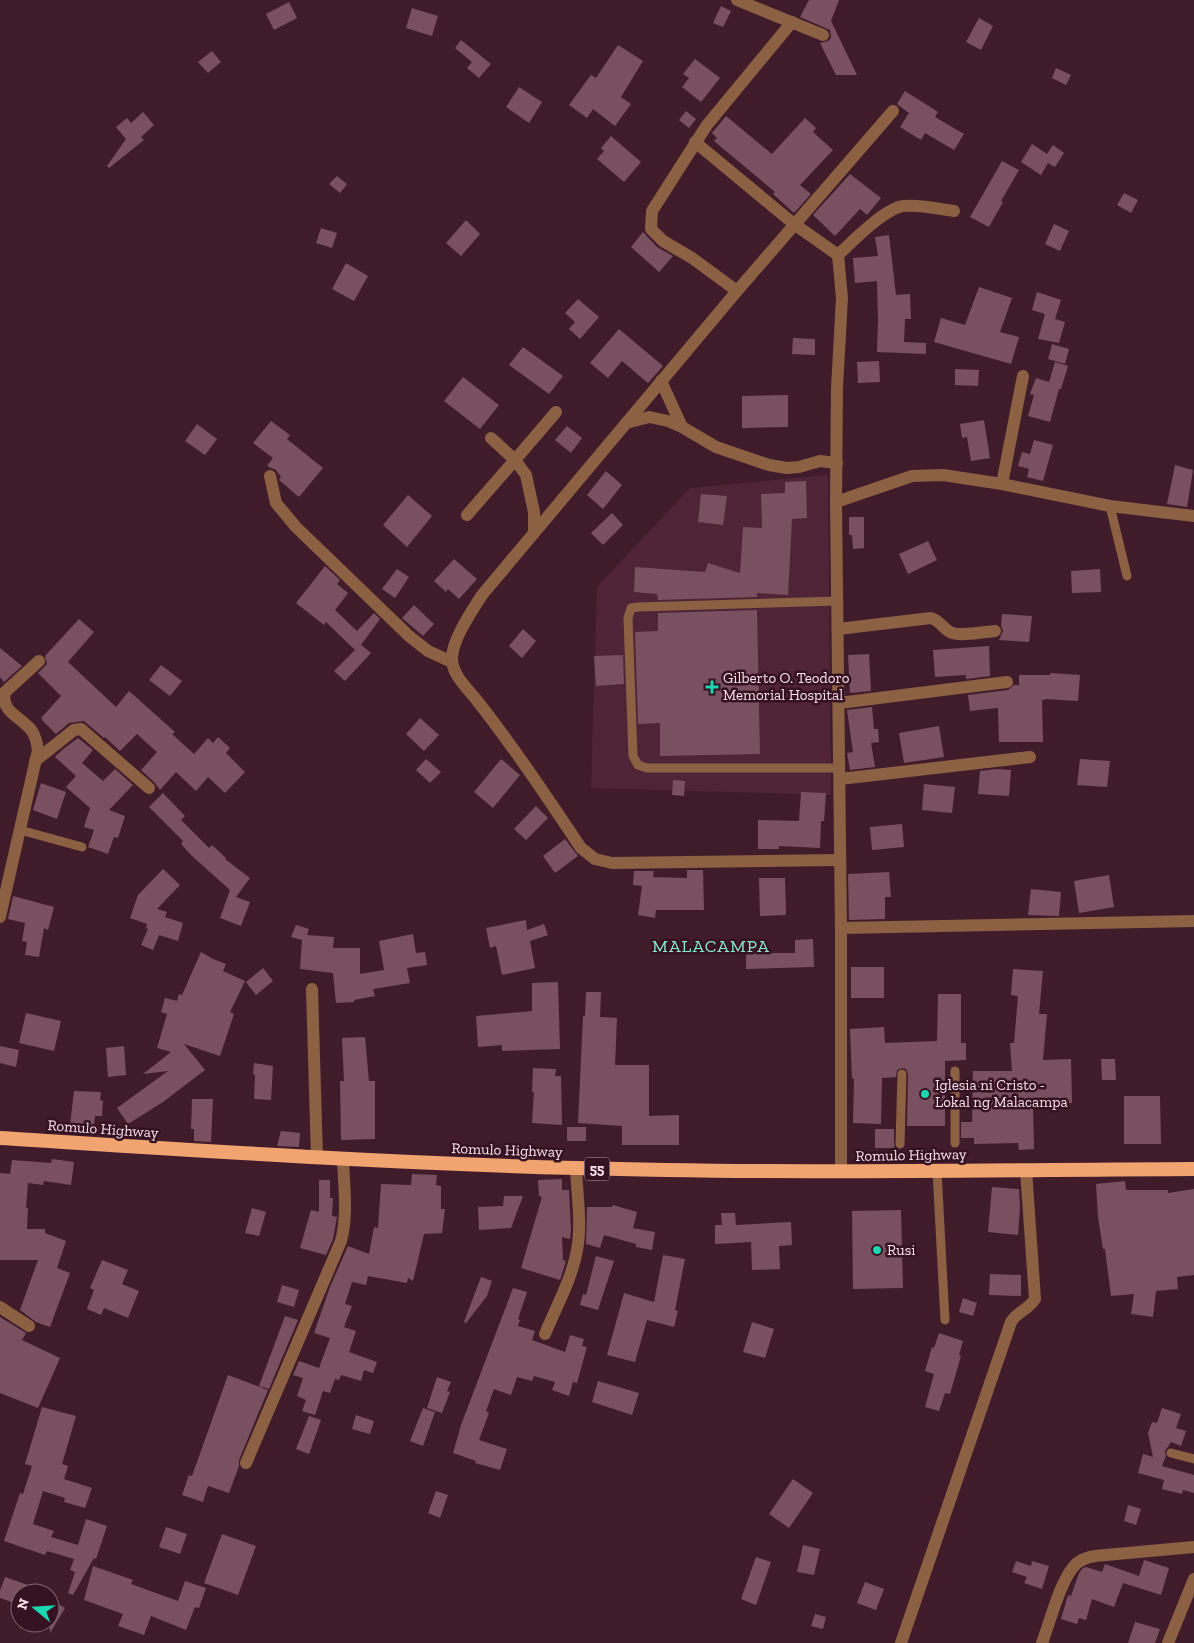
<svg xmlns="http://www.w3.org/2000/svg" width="1194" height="1643" font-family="'Zilla Slab',serif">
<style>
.built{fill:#4f2437}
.building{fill:#795060}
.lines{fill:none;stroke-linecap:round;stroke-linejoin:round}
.service{stroke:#8b6043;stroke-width:9}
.minor{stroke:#8b6043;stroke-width:12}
.trunk{stroke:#f1a470;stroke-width:14}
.poi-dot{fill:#1cd5b1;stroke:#351222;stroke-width:2}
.labels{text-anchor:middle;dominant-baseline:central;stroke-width:5;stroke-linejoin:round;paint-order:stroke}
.shield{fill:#351222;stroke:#c0a4af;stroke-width:1}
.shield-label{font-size:14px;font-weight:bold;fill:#fbe2eb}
.poi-label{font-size:15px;fill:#fbe2eb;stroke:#351222;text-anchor:start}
.street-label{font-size:15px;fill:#fbe2eb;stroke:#351222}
.quarter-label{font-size:18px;letter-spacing:1px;fill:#89ead0;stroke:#351222}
</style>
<rect width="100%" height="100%" fill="#401c2b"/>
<!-- built -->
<polygon class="built" points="828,475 831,795 591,788 597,587 690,488"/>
<!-- building -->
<g class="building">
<polygon points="809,0 839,0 831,21 857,75 836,75 820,43 828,41 831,38 830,30 800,17"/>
<polygon points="289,2 297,18 274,30 266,14"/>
<polygon points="721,6 731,11 723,27 713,23"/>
<polygon points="412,8 438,16 432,36 406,28"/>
<polygon points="979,18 993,26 981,50 966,42"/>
<polygon points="461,40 491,64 479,78 467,68 472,62 455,48"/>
<polygon points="618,45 643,61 621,97 631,104 615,126 593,109 587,118 569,105 591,75 596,78"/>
<polygon points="212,51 221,62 208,73 198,62"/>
<polygon points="695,59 720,78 701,102 682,87 689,78 683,74"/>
<polygon points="1056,68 1071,75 1066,85 1052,78"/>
<polygon points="519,87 542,102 529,123 506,107"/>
<polygon points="905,91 938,112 935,117 964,134 954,150 925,133 921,140 900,127 909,113 897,104"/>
<polygon points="686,111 696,119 689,128 679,120"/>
<polygon points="143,112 154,125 141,137 144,140 109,168 107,166 126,139 116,127 127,118 131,123"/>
<polygon points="726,116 772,154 805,118 816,128 813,132 833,150 800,185 811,194 794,213 773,194 775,192 714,141 717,138 712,133"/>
<polygon points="611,136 641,162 624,182 597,159 604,151 601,148"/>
<polygon points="1032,144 1047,154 1053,145 1064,153 1055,167 1048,163 1041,175 1021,162"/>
<polygon points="1002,161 1019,170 1001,201 1003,202 989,227 970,217"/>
<polygon points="850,174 881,198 867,215 860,209 835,236 813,215"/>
<polygon points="337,176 347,184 340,193 329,184"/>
<polygon points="1124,193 1138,200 1131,213 1117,205"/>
<polygon points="466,220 480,234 461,256 446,243"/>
<polygon points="1054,224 1069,231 1060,251 1045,244"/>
<polygon points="321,228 337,233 332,248 316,243"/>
<polygon points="643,232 657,247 673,256 659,272 631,247"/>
<polygon points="889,235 896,295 910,294 911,319 905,319 904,342 926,343 926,354 877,352 878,320 877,281 855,283 853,258 878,256 875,237"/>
<polygon points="346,263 368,276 354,301 332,289"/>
<polygon points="979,287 1012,298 1000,332 1019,337 1011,364 934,342 941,318 965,325"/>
<polygon points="1037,292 1061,300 1055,319 1065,322 1059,343 1038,339 1045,314 1032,310"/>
<polygon points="578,299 599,317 580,339 569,329 575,322 565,313"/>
<polygon points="619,329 663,366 648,383 622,361 608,378 590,363"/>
<polygon points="793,338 815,339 815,355 792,354"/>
<polygon points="1052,344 1069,349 1065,364 1048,359"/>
<polygon points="523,347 563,376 549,394 509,365"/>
<polygon points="879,361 880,382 858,383 857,362"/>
<polygon points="1055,362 1068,366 1061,389 1059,389 1050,422 1028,416 1034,395 1030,394 1036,378 1049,382"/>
<polygon points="955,369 979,370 978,386 955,385"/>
<polygon points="463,377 499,405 480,429 444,401"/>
<polygon points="788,395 788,427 742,428 742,396"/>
<polygon points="984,420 990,458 971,461 967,437 962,438 960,424"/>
<polygon points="271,421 290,435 287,439 323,468 299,497 279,480 281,477 276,470 267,466 273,458 253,443"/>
<polygon points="197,424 217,439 205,455 185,441"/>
<polygon points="567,426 582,438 571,453 555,440"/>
<polygon points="1034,440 1053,445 1043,481 1027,477 1029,469 1018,466 1022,452 1030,454"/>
<polygon points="1175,465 1193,470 1187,507 1167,504"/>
<polygon points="606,471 622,485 603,509 587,495"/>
<polygon points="806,481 807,518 792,519 788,595 757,593 757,597 658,600 657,594 634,592 635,567 705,572 708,563 740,573 743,527 762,528 761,494 785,493 785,482"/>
<polygon points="701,494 727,496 723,525 698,522"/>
<polygon points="408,495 432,516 407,547 383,525"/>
<polygon points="612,513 623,525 603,545 591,533"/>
<polygon points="849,517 864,517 864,548 853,549 852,535 849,535"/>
<polygon points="928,541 937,560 908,574 899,554"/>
<polygon points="454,559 477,579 459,599 448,589 446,592 434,581"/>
<polygon points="325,566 340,580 337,584 348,593 335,610 357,631 374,613 380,619 361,645 371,653 345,681 334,671 355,650 326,622 324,625 296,603"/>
<polygon points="397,569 409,577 395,598 382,589"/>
<polygon points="1100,569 1101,592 1072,593 1071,571"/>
<polygon points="414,605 434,624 423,636 402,618"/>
<polygon points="757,610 760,754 660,756 660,723 638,724 635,632 658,631 658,613"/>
<polygon points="1002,614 1032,616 1029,642 999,640 1003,631 1001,625"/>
<polygon points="79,619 94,632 68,662 116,707 129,691 175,732 172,734 194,754 208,738 213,743 218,737 230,748 226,753 245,772 225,793 208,777 196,791 176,772 160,790 154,782 141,770 157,752 137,734 120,751 105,737 104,738 84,721 69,723 56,734 42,720 43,720 41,718 61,696 38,673 47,664 45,656"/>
<polygon points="523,629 536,641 522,658 509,646"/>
<polygon points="989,646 990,676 966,679 966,675 935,677 933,650"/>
<polygon points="0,648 22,666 4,682 0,677"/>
<polygon points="869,654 871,691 850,693 848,655"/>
<polygon points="623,655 624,684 596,686 594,656"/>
<polygon points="161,665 182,681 170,696 149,680"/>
<polygon points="1050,673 1080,675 1078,701 1045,699 1045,700 1042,700 1043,742 999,742 998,708 970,711 968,695 1008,690 1014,685 1019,685 1019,675 1050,675"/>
<polygon points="872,707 874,729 878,729 879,742 871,743 875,767 850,770 847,753 853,752 847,710"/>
<polygon points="420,718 439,735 424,751 406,734"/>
<polygon points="939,726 944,757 904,763 899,733"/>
<polygon points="78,738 93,750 82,763 103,781 115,769 133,785 109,810 125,816 118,838 114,837 108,854 88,847 94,830 84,827 90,808 66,787 76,776 55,757 62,750"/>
<polygon points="426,759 441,772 430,783 416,770"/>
<polygon points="501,759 520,775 493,808 474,792"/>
<polygon points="1080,759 1110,761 1107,787 1077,785"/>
<polygon points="996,769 1011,770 1009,796 978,794 980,771"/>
<polygon points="673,780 685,781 684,796 672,795"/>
<polygon points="41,783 66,792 57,819 33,810"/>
<polygon points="924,784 955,787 952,813 922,810"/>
<polygon points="801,792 826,793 824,821 821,821 820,848 779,846 779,849 758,849 758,820 799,821"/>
<polygon points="163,793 185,816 181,820 209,848 212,845 226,858 225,859 250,878 236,897 250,902 241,926 220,918 230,890 192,856 181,844 183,841 149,807"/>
<polygon points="536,806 548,818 526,840 514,829"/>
<polygon points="902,824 904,847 872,850 870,827"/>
<polygon points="565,839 578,856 555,873 543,856"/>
<polygon points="163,869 180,885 157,909 167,912 165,917 183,923 178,941 159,935 153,950 141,945 148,929 146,928 147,924 130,918 138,895"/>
<polygon points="687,870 703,870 704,910 656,910 655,918 638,915 642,886 633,885 634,871 654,871 653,877 687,878"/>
<polygon points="889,872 891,897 885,897 885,919 849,920 848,874"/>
<polygon points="1109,875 1114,907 1079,913 1074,881"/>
<polygon points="759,878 785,878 786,915 760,916"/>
<polygon points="1031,889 1061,892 1059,916 1028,915"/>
<polygon points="13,896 54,907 48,930 44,928 39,957 25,955 27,942 22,941 25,923 8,919"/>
<polygon points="526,920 527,930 544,924 548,935 530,941 535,968 502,975 496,946 490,948 486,928"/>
<polygon points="296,925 309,929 307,935 334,937 333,948 360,948 360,974 384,970 379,941 413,934 416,953 425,952 427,965 407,968 410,983 373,989 375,996 354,1000 354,1002 336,1003 333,973 300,969 302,940 291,937"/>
<polygon points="813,939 814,967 746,969 746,953 795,953 795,940"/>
<polygon points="201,952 213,959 226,964 223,971 245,981 230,1012 234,1014 220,1056 184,1044 205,1070 163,1102 128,1124 117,1108 168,1071 143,1074 171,1052 157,1048 167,1014 161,1012 165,998 177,1001 179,994 182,995"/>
<rect x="851" y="967" width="33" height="31"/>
<polygon points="263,968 273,981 256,995 246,982"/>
<polygon points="1013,969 1043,971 1039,1014 1047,1014 1043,1060 1071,1059 1072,1103 1033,1105 1034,1149 1019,1150 1018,1143 974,1144 974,1138 961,1138 961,1122 972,1122 973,1071 1012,1071 1010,1043 1014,1043 1018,996 1011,995"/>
<polygon points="558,982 560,1049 502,1051 502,1045 478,1047 476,1016 532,1011 532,983"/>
<polygon points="586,992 601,992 600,1017 617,1018 615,1065 649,1065 649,1116 679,1115 679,1145 622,1145 622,1126 578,1123 583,1016 585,1016"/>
<polygon points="938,994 961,994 961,1043 966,1043 966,1060 945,1061 945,1126 907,1126 908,1074 906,1069 902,1068 897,1070 896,1077 882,1078 881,1124 853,1123 854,1078 852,1079 850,1029 884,1027 885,1043 937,1041"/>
<polygon points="26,1013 61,1021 54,1051 19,1043"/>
<polygon points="365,1037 369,1081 375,1081 375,1139 341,1140 340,1081 344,1081 342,1038"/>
<polygon points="0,1046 19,1050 16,1067 0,1063"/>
<polygon points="124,1046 126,1075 108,1077 106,1048"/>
<polygon points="1101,1059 1115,1059 1116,1080 1102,1080"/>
<polygon points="254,1063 273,1066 271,1100 254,1099 255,1075 253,1074"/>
<polygon points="533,1068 556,1069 555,1076 561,1076 562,1125 532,1123 534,1092 532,1092"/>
<polygon points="74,1091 101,1092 100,1100 103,1101 102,1116 95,1116 93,1133 75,1132 75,1125 70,1125"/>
<polygon points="1124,1096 1160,1096 1161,1144 1124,1144"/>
<polygon points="192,1099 213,1099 211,1142 194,1141 194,1129 191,1129"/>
<rect x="567" y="1127" width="19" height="14"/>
<polygon points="875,1129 894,1129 894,1144 895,1148 875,1148"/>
<polygon points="281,1131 300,1133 299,1147 277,1146"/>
<polygon points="52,1159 74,1162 71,1185 44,1181 43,1185 28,1183 26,1208 28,1208 27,1229 45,1229 45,1233 66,1241 57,1268 70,1273 50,1327 36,1322 20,1310 38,1260 0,1260 0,1173 10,1174 12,1160 51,1163"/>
<polygon points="412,1174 437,1175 436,1185 441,1186 441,1209 445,1209 442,1233 424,1234 413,1281 408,1278 407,1283 368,1276 366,1285 352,1282 345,1304 352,1306 344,1327 356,1331 349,1352 377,1362 373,1373 364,1370 361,1381 341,1375 339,1380 335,1379 330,1393 323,1391 315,1415 302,1411 306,1400 297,1396 303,1378 293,1375 299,1361 319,1368 330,1338 314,1333 330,1287 348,1246 369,1254 374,1227 378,1228 381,1184 411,1185"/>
<polygon points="562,1179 562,1190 569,1190 571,1230 570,1239 562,1237 563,1260 566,1261 560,1280 521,1268 542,1197 539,1196 538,1180"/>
<polygon points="319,1180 330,1180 330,1198 333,1198 332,1216 337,1217 333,1239 326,1255 300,1248 311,1210 319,1212"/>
<polygon points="1125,1181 1126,1190 1168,1190 1168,1193 1194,1189 1194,1275 1177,1277 1178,1289 1156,1291 1153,1317 1131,1314 1134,1294 1111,1296 1105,1249 1103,1249 1098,1217 1096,1184"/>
<polygon points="992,1187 1019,1189 1020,1207 1018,1235 988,1232"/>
<polygon points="504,1196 523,1196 511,1228 479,1230 478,1207 503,1206"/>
<polygon points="613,1205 637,1212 633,1228 655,1232 652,1250 636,1247 636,1244 604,1235 600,1248 586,1244 587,1207 612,1207"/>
<polygon points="252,1208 266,1212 259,1236 245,1233"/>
<polygon points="901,1210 903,1288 853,1289 852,1211"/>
<polygon points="721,1213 735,1213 736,1225 791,1222 792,1245 779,1246 780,1269 752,1270 751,1242 715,1244 715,1225 722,1225"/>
<polygon points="663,1255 685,1259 675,1310 678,1311 674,1327 647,1320 635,1362 607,1355 624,1293 654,1302"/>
<polygon points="596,1256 614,1261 598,1310 580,1305 583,1294 586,1295"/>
<polygon points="102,1260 128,1270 122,1284 139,1291 128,1318 104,1308 101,1315 87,1309 94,1290 90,1288"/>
<polygon points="990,1274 1021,1275 1021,1296 989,1295"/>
<polygon points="481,1277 492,1281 487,1296 466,1323 464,1322"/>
<polygon points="282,1285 299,1290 294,1307 277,1302"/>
<polygon points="513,1288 527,1292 518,1319 520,1320 518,1326 535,1331 532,1340 565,1352 570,1335 584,1339 582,1346 587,1347 577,1383 573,1382 569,1396 552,1390 555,1382 534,1376 532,1381 517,1377 511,1395 494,1389 486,1411 489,1413 479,1440 507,1449 500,1470 475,1463 476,1461 453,1453 461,1425"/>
<polygon points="963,1298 977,1303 973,1316 959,1312"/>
<polygon points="285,1316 298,1320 269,1389 259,1386"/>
<polygon points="0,1317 26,1333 22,1340 60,1358 38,1408 0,1393"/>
<polygon points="752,1322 774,1329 765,1358 743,1352"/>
<polygon points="939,1333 963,1341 959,1355 961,1356 950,1394 945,1393 939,1411 925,1407 934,1374 925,1371 932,1347 934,1348"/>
<polygon points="228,1375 268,1390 239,1460 239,1466 229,1493 208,1486 203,1502 182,1495 189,1475 192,1476"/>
<polygon points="437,1377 451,1382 447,1391 450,1392 442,1413 427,1408"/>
<polygon points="598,1381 639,1393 632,1415 592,1402"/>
<polygon points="42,1407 76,1416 62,1464 68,1466 64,1479 92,1488 85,1508 64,1502 65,1498 43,1491 33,1524 54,1531 51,1537 78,1545 86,1519 107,1526 96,1559 94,1558 73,1595 68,1593 75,1572 70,1570 74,1559 47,1551 45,1555 4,1541 20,1493 23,1494 32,1466 25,1464"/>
<polygon points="423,1408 435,1412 423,1446 410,1441"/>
<polygon points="1162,1408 1181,1414 1176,1428 1186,1431 1181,1446 1171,1442 1165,1451 1166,1456 1162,1466 1194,1475 1194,1493 1183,1490 1182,1494 1162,1489 1164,1480 1138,1473 1143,1454 1153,1457 1148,1433 1152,1422 1157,1423"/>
<polygon points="356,1415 374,1421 370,1434 352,1429"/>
<polygon points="309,1416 321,1420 309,1454 296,1449"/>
<polygon points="793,1479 813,1493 789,1528 769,1514"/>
<polygon points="436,1491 448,1495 440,1518 428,1513"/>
<polygon points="1128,1505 1141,1509 1136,1525 1124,1521"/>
<polygon points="166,1527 187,1534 180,1554 159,1547"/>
<polygon points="222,1534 256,1546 238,1595 204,1583"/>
<polygon points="803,1545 820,1549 814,1575 797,1572"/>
<polygon points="756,1557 771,1562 756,1605 741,1599"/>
<polygon points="1144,1560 1169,1568 1161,1595 1123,1583 1114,1607 1092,1599 1086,1620 1079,1618 1077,1624 1061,1619 1068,1595 1071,1596 1079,1573 1083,1568 1086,1567 1102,1572 1105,1564 1139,1576"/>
<polygon points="1016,1561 1031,1566 1032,1561 1049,1566 1042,1589 1024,1583 1027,1577 1012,1572"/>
<polygon points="93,1566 133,1580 131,1584 178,1601 185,1581 206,1588 199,1608 195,1607 186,1630 151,1616 144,1635 118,1626 123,1614 84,1600"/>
<polygon points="5,1577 45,1591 45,1593 20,1593 20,1605 0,1598 0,1591"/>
<polygon points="865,1582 884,1589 876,1610 857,1603"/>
<polygon points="50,1599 65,1608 50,1633"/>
<polygon points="815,1614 826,1617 823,1629 811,1626"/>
<polygon points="1135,1622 1160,1629 1155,1643 1128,1643"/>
</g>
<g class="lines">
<!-- service -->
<g class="service">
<polyline points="1110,506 1127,576"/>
<polyline points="838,601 639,607 631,608 628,618 633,756 638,765 647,768 840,768"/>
<polyline points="20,830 82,847"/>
<polyline points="955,1143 955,1071"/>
<polyline points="900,1144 902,1074"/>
<polyline points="937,1171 945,1320"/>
<polyline points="1171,1453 1194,1459"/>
</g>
<!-- minor -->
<g class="minor">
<polyline points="737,0 823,35"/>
<polyline points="695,142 794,224 838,255"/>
<polyline points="737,291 692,258 663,241 651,229 652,211 707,125 792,22"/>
<polyline points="661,381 682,427"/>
<polyline points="626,423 649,417 668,421 682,427 716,447 769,465 787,468 799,467 820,461 837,463"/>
<polyline points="491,438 515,460 556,412"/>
<polyline points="270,476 276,503 296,527 409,636 428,651 452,662"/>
<polyline points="1002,484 1023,376"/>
<polyline points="836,502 912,476 943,475 1002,484 1110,506 1194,516"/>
<polyline points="467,515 515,460 526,475 534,512 534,533"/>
<path d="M838,629L931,618C939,620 943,628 950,632C959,637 984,632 995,631"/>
<polyline points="839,703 1007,682"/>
<polyline points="35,761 74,730 81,729 149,788"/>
<polyline points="840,779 1030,757"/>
<path d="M839,860L612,863L595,859L581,848C547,797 513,746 475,698C466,687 453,675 452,660C451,641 472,611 482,595L737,291L893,111"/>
<path d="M0,917L38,750C37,743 36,737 32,731C22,717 0,712 5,692L39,661"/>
<polyline points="841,928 1194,921"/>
<polyline points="312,989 317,1158"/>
<path d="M841,1172V928L836,502L837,388L842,298L838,255C853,241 884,209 903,206C920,204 938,209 954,211"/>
<polyline points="0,1307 29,1326"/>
<path d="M545,1334C556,1307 572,1279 577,1250C582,1224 577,1195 576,1168"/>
<path d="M246,1463L341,1241C348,1215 344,1187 343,1160"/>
<path d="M901,1643L1011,1322C1017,1312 1029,1309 1035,1299L1026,1170"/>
<path d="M1042,1643C1050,1622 1061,1577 1077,1563C1082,1559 1089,1557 1095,1556L1194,1547"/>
<polyline points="1168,1643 1194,1579"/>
</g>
<!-- trunk -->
<path class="trunk" d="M0,1138C192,1150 383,1163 576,1168C782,1174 988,1170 1194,1169"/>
</g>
<!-- markers -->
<g class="poi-dot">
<path d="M709.5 679.5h5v5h5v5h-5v5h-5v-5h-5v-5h5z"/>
<circle cx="925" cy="1094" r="5"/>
<circle cx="877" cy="1250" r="5"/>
</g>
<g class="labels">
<!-- shield labels -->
<rect class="shield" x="584.5" y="1157.5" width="25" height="23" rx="4"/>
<g class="shield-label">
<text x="597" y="1169">55</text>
</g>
<!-- poi labels -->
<g class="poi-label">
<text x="723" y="678">Gilberto O. Teodoro<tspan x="723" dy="17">Memorial Hospital</tspan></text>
<text x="935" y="1085">Iglesia ni Cristo -<tspan x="935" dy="17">Lokal ng Malacampa</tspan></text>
<text x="887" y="1250">Rusi</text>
</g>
<!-- street labels -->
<g class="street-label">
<text transform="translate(103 1129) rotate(4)">Romulo Highway</text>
<text transform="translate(507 1150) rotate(2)">Romulo Highway</text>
<text transform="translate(911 1155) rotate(-1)">Romulo Highway</text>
</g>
<!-- quarter labels -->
<g class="quarter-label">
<text x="711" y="946">MALACAMPA</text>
</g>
</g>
<!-- north arrow -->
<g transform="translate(35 1608) rotate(288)"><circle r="24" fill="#351222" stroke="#846572"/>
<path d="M0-4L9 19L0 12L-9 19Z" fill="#1cd5b1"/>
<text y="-8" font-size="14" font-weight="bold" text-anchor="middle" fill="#fbe2eb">N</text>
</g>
</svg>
